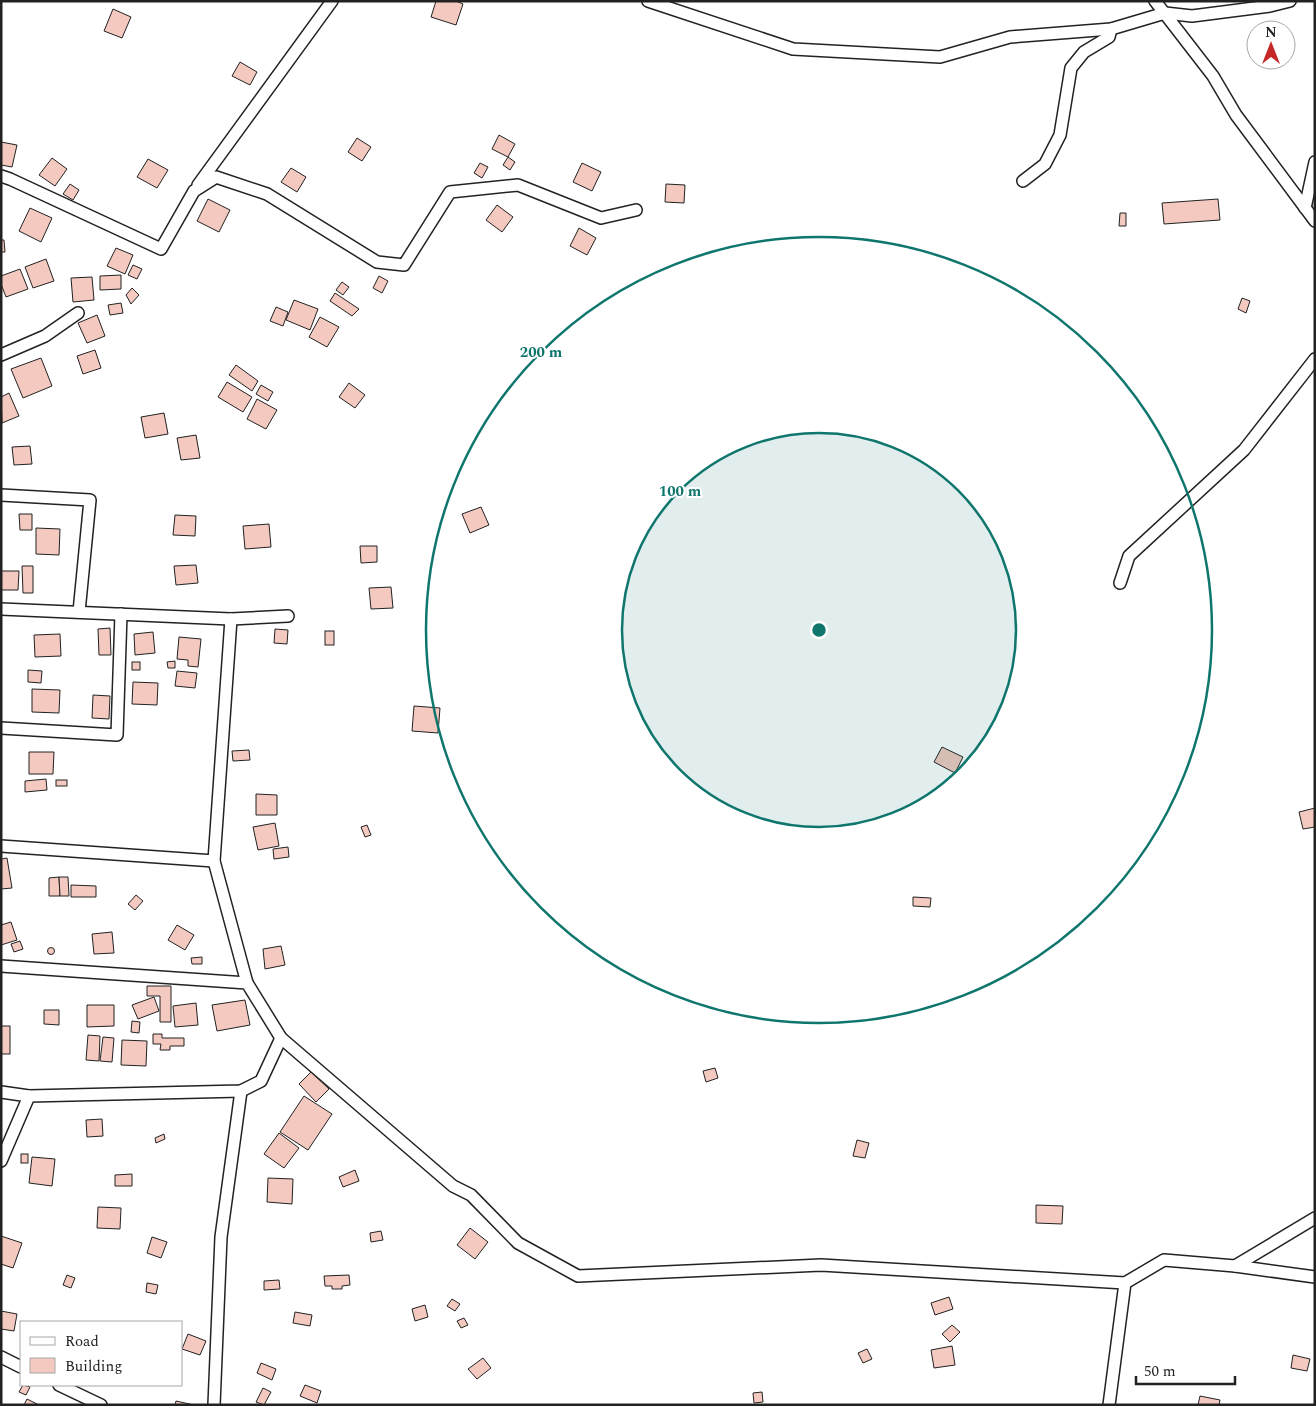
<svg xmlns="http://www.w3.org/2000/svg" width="1316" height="1406" font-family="Spectral,serif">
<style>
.building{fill:#f3c9c0;stroke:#222}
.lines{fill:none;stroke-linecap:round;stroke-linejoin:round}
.street-casing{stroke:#222;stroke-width:14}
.street{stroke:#fff;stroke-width:11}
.ring{fill:none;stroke:#0f766e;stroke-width:2.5}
.centre{fill:#0f766e;stroke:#fff;stroke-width:2.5}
.ring-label{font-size:15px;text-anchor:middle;font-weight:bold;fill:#0f766e;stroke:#fff;stroke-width:4;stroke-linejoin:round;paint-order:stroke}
</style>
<rect width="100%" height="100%" fill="#fff"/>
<!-- building -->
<g class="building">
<polygon points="436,1 456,1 463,4 456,25 431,17"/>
<polygon points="113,9 131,17 122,38 104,31"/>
<polygon points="240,62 257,72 250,85 232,76"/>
<polygon points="499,135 515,144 508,157 492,149"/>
<polygon points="357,138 371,147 362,161 348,152"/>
<polygon points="1,142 17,145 12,167 1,165"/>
<polygon points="508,157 515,162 510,170 503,165"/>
<polygon points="52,158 67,169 55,186 39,175"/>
<polygon points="148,159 168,170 157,188 137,177"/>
<polygon points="480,163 488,167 482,178 474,173"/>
<polygon points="582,163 601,172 592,191 573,182"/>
<polygon points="291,168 306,177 297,192 281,182"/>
<polygon points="70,184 79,190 73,200 63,194"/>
<polygon points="666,184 685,185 684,203 665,202"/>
<polygon points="208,199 230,210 219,232 197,221"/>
<polygon points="1218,199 1220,220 1164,224 1162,203"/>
<polygon points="497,205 513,217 502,232 486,220"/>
<polygon points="30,208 52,218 41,242 19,231"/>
<polygon points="1120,213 1126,213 1126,226 1119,226"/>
<polygon points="579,228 596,238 587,255 570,246"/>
<polygon points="1,240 4,240 5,252 1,252"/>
<polygon points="116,248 133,255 125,274 107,266"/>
<polygon points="46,259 54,281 33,288 25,267"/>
<polygon points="133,265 142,269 137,279 128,275"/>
<polygon points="20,269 28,289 6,297 1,284 1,276"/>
<polygon points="121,275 121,289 100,290 100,276"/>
<polygon points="379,276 388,281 382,293 373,288"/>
<polygon points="92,277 94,300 73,302 71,278"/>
<polygon points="342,282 349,287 343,295 336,290"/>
<polygon points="132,288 139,295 131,304 126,295"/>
<polygon points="335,293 359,309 352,316 330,301"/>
<polygon points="1242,298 1250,301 1246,313 1238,309"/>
<polygon points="294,300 318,309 310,330 286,320"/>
<polygon points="121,303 123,313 110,315 108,305"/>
<polygon points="276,307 288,312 283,326 270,321"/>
<polygon points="97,315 105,336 87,343 78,323"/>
<polygon points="320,317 339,327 327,347 309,337"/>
<polygon points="95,350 101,368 83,374 77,356"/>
<polygon points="41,358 52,386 23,398 11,369"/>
<polygon points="236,365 258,381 252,391 229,375"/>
<polygon points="227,382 252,397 243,412 218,397"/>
<polygon points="349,383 365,395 355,408 339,397"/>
<polygon points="261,385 273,392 268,401 256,394"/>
<polygon points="9,393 19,416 2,423 1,397"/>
<polygon points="257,399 277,410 266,429 247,419"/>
<polygon points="164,413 168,434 145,438 141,417"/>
<polygon points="196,435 200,458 181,460 177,438"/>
<polygon points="30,446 32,464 14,465 12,447"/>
<polygon points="481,507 489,525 470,533 462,514"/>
<polygon points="19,514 32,514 32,530 20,530"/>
<polygon points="175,515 196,516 195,536 173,535"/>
<polygon points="269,524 271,547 245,549 243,526"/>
<polygon points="36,528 60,529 59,555 36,554"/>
<polygon points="360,546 377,546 377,562 361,563"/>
<polygon points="196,565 198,583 176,585 174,566"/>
<polygon points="22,566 33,566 33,593 23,593"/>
<polygon points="1,571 19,571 18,590 1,590"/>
<polygon points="391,587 393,608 371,609 369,588"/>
<polygon points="110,628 111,655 99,655 98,629"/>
<polygon points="275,629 288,630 287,644 274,643"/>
<rect x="325" y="631" width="9" height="14"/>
<polygon points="153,632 155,653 135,655 134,634"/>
<polygon points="60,634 61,656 35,657 34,635"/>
<polygon points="179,637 201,639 198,667 188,666 188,660 177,659"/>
<polygon points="175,661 175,668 168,668 167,662"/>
<rect x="132" y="662" width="8" height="8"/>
<polygon points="28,670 42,671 41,683 28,682"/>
<polygon points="177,671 197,673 195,688 175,686"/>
<polygon points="133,682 158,683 157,705 132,704"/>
<polygon points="32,689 60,690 59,713 32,712"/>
<polygon points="93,695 110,696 109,719 92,718"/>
<polygon points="414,706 440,708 438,733 412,731"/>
<polygon points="942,747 963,757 955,773 934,762"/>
<polygon points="249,750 250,760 233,761 232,751"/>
<polygon points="29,752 54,752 53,774 29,774"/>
<polygon points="46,779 47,790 25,792 25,781"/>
<rect x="56" y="780" width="11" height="6"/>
<polygon points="256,794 277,795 277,815 256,815"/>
<polygon points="1315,808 1315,827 1303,829 1299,812"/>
<polygon points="275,823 279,846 258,850 253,827"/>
<polygon points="367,825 371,835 365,837 361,827"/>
<polygon points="288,847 289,857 274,859 273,849"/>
<polygon points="7,858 12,888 1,889 1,859"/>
<polygon points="59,877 60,896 49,896 49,878"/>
<polygon points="59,877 68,877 69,896 60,896"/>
<polygon points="71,885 96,886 96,897 71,897"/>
<polygon points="136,895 143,901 135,910 128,904"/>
<polygon points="913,897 931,898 930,907 913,906"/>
<polygon points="11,922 17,940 1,945 1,925"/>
<polygon points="177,925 194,935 185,950 168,940"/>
<polygon points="112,932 114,953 94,954 92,934"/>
<polygon points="20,941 23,949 14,952 11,944"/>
<polygon points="281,946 285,965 265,969 263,949"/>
<circle cx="51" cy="951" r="3.5"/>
<polygon points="202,957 202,964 192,964 191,958"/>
<polygon points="147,986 171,986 171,1022 160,1022 160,996 147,996"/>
<polygon points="154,997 159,1011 138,1019 132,1005"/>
<polygon points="245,1000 250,1025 217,1031 212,1005"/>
<polygon points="196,1003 198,1025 175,1027 173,1006"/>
<polygon points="87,1005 114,1005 114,1026 87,1027"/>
<polygon points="44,1010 59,1010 59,1025 44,1024"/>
<polygon points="132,1021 140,1022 139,1033 131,1032"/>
<rect x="1" y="1026" width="9" height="28"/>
<polygon points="153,1034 162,1034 162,1038 184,1038 184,1046 170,1046 170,1050 160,1050 161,1044 153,1044"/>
<polygon points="88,1035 100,1036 99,1061 86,1060"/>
<polygon points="103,1037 114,1038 112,1062 100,1061"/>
<polygon points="122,1040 147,1041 146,1066 121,1065"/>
<polygon points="715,1068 718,1078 706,1082 703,1071"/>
<polygon points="311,1072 329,1089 316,1102 299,1084"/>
<polygon points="304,1096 332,1114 308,1150 280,1132"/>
<polygon points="102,1119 103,1136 87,1137 86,1120"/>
<polygon points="279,1133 299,1148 284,1168 264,1154"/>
<polygon points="164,1134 165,1139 156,1143 155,1138"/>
<polygon points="857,1140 869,1143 865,1158 853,1156"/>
<rect x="21" y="1154" width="7" height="9"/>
<polygon points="32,1157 55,1159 52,1186 29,1183"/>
<polygon points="355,1170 359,1181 343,1187 339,1177"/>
<polygon points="132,1174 132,1186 115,1186 115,1175"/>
<polygon points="268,1178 293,1179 292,1204 267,1202"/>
<polygon points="1036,1205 1063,1206 1062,1224 1036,1223"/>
<polygon points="98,1207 121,1208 120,1229 97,1228"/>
<polygon points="470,1228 488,1242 475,1259 457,1245"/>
<polygon points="381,1231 383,1240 371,1242 370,1233"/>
<polygon points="1,1236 22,1243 13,1268 1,1264"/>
<polygon points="152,1237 167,1242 161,1258 147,1253"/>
<polygon points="67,1275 75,1278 71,1288 63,1285"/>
<polygon points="349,1275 350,1285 342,1286 342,1289 332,1289 332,1286 325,1286 324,1276"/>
<polygon points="279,1280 280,1289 264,1290 264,1281"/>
<polygon points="147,1283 158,1285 156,1294 146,1292"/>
<polygon points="949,1297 953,1309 935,1315 931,1303"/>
<polygon points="452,1299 460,1304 455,1311 447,1306"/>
<polygon points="425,1305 428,1317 415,1321 412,1309"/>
<polygon points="1,1311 17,1314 14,1331 1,1329"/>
<polygon points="295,1312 312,1315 310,1326 293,1323"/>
<polygon points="464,1318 468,1325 461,1328 457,1321"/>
<polygon points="952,1325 960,1332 950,1342 942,1334"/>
<polygon points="188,1334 206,1341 200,1355 182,1349"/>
<polygon points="952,1346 955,1365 934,1368 931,1350"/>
<polygon points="867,1349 872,1359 863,1363 858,1353"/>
<polygon points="1293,1355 1310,1359 1307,1371 1291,1368"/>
<polygon points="483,1358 491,1368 477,1379 468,1369"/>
<polygon points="261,1363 276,1369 272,1380 257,1373"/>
<polygon points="23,1385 30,1387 26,1395 19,1392"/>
<polygon points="305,1385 321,1391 317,1403 300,1396"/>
<polygon points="263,1388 271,1392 264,1405 256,1402"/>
<polygon points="762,1392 763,1402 754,1403 753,1393"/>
<polygon points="1200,1396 1220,1400 1219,1405 1198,1405"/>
<polygon points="27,1399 39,1405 24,1405"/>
<polygon points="176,1401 194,1405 175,1405"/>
</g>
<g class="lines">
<defs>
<g id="street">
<polyline points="648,1 793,49 940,57 1010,37 1111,29 1165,13 1192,16 1270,6 1290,1"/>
<polyline points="1155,1 1213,76 1236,115 1315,221"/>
<polyline points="1,176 10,179 161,249 194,191 216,177 267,194 377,262 404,265 450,192 518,185 601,218 636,210"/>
<polyline points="1023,181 1045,164 1060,135 1071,68 1084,52 1109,37 1111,29"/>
<polyline points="198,185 332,1"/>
<polyline points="1305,208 1315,162"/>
<polyline points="1,355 45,336 78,313"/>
<polyline points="1,495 90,500 79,612"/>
<polyline points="1120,583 1129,556 1244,450 1315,359"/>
<polyline points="1,609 231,619 288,616"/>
<polyline points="231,619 214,861 247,983"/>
<polyline points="1,728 117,735 121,614"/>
<polyline points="1,846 214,861"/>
<polyline points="1,966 247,983 281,1038 453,1186 471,1195 518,1243 578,1276 821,1265 1125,1283 1164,1260 1235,1266 1315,1277"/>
<polyline points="1,1092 29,1096 241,1091 261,1081 281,1038"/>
<polyline points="1,1161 29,1096"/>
<polyline points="1235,1266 1315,1218"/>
<polyline points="1,1357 21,1367"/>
<polyline points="59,1385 101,1405"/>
<polyline points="214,1405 221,1237 241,1091"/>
<polyline points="1109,1405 1125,1283"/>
</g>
</defs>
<!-- street casing -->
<use href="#street" class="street-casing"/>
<!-- street -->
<use href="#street" class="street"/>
</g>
<!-- distance rings -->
<circle cx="819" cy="630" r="197" fill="#0f766e" fill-opacity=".12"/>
<g class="ring">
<circle cx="819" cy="630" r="197"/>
<circle cx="819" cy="630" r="393"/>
</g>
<circle cx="819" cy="630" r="8" class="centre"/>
<g class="ring-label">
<text x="541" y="357">200 m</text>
<text x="680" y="496">100 m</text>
</g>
<!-- border -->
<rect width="1316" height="1406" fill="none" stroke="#222222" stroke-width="5"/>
<!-- legend -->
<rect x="20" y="1321" width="162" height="65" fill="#ffffff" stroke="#a7a7a7"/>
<rect x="30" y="1337" width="25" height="8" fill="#ffffff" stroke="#a7a7a7"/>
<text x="65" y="1346" font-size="15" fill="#222222">Road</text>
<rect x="30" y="1358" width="25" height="15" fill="#f3c9c0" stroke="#a7a7a7"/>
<text x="65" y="1371" font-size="15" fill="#222222">Building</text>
<!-- north arrow -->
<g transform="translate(1271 45)"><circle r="24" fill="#ffffff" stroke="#a7a7a7"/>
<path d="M0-4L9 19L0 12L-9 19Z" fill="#c62828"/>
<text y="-8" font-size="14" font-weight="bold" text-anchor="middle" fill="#222222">N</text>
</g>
<!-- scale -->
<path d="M1136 1376v8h99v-8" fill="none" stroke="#222222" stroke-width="2.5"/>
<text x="1144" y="1376" font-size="15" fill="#222222" stroke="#ffffff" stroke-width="4" paint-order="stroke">50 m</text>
</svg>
